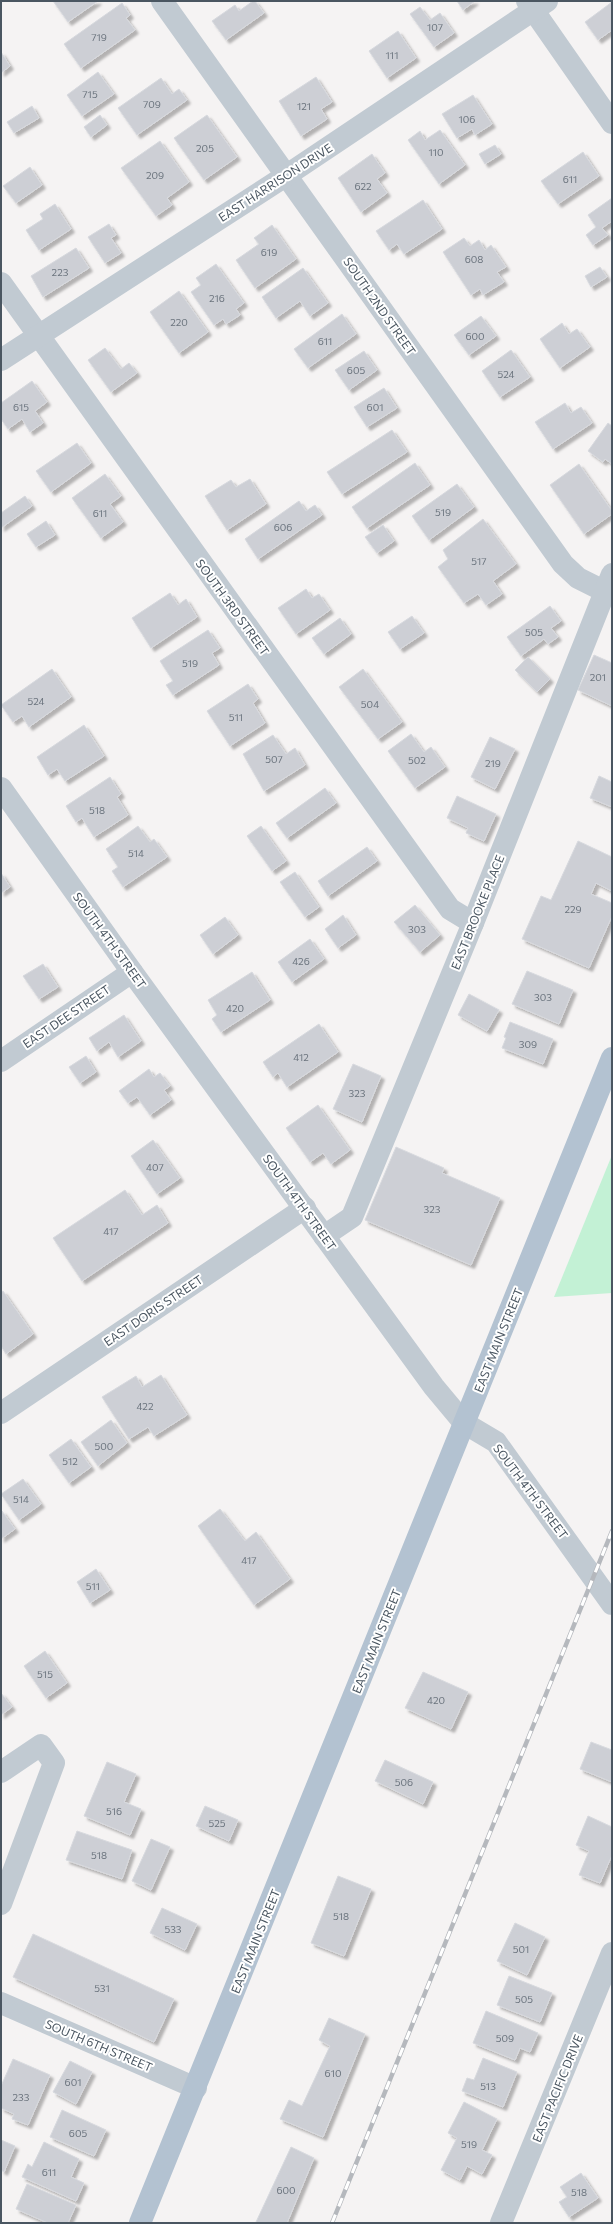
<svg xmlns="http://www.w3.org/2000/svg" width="613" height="2224" font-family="Commissioner,sans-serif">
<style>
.green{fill:#c3f1d5}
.building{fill:#cdcfd5;stroke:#d7d9de;filter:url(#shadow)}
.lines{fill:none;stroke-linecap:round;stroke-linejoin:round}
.street{stroke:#c1cad2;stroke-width:22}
.primary{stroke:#b3c2d1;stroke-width:22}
.rail-casing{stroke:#b5b8bd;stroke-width:4.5}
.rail{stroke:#fff;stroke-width:3;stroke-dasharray:9;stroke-linecap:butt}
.labels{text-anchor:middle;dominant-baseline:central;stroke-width:4;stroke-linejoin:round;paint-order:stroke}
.number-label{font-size:10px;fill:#6b747e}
.street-label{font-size:12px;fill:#4a5661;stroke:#fff}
</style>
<defs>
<filter id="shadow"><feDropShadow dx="3.5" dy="3.5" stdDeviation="1" flood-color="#0004"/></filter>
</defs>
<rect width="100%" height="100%" fill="#f5f3f3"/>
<!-- green -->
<polygon class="green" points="612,1155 612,1293 554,1297"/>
<!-- building -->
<g class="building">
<polygon points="53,1 98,1 68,22"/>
<polygon points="253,1 255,1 264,13 226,40 212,21 235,5 239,11"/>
<polygon points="457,1 475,1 463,10"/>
<polygon points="612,2 612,30 598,40 585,22"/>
<polygon points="122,3 130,15 126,18 135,30 81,68 64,44"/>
<polygon points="420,7 430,20 440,13 454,33 434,47 410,14"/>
<polygon points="398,31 416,58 387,78 369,51"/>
<polygon points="1,52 10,66 1,73"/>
<polygon points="98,72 114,94 82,116 67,95"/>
<polygon points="316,77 332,102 321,109 327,119 301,136 279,101"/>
<polygon points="161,78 172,94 179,89 187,100 137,135 118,108"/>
<polygon points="473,95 492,124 475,135 472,129 457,138 442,114"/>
<polygon points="32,106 39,118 14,133 7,122"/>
<polygon points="100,115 107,125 91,137 84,127"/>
<polygon points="207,115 237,157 204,180 174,138"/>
<polygon points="440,130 465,165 439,184 408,140 420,131 425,140"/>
<polygon points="160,141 189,182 167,198 172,205 156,216 121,168"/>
<polygon points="495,145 501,154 485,164 479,154"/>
<polygon points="583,152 599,176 558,204 541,181"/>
<polygon points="372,154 385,173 377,179 387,193 361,212 338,178"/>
<polygon points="30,167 42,185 16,203 3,186"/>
<polygon points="612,198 612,221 602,228 608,235 593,245 586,235 596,227 588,215"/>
<polygon points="423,200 442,229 404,254 397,244 389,250 376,231"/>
<polygon points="55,204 71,229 39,250 26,230 43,219 40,214"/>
<polygon points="109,224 116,235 111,238 121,253 105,263 88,237"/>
<polygon points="272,225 296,259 255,288 236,260 259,244 254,238"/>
<polygon points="464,238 470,246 479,240 485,250 491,245 506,267 497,272 504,282 483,295 480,289 471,295 443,252"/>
<polygon points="76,248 89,268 43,297 31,276"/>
<polygon points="216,264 244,303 236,309 240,315 226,324 223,319 214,325 191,292 201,285 196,278"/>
<polygon points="600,267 607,277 591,287 585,276"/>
<polygon points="303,268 328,303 310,316 300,301 276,318 262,297"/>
<polygon points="179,291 208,332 179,353 150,312"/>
<polygon points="342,314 356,334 308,368 294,349"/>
<polygon points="481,316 496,336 469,355 454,335"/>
<polygon points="562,323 569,334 577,329 590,347 560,368 540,339"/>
<polygon points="105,348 121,369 129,363 137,373 111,392 88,360"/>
<polygon points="511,350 530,377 500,397 482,371"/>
<polygon points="364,351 377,370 349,390 335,370"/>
<polygon points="32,381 47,402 35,411 43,423 30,432 22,419 8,429 1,419 1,403"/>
<polygon points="384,388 397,408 367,427 354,407"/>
<polygon points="565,403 571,413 581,407 592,423 553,449 535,422"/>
<polygon points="608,423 612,426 612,464 605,459 603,462 588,451"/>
<polygon points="392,430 407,452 342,494 327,472"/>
<polygon points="77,443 91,463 51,492 36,471"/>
<polygon points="415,463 430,485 367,528 352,507"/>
<polygon points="579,464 612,511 612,514 584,534 550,485"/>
<polygon points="105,474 121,496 110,504 123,522 101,538 72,498"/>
<polygon points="250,479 266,504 227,530 205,496 231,480 236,487"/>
<polygon points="457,484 474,507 429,540 412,516"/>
<polygon points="25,496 32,506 1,528 1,513"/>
<polygon points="299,501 306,511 315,505 322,515 258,559 245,539"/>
<polygon points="483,519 516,564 493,581 502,594 486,605 478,594 464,603 438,567 448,559 443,550"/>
<polygon points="46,521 55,535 36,547 27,534"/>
<polygon points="383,525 394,541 377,553 365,537"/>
<polygon points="306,589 312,598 319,594 330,610 296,634 278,608"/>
<polygon points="170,593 178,605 186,599 197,617 151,648 132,618"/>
<polygon points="550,606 561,621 551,628 558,637 548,644 544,639 521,656 507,637"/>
<polygon points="412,616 424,633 400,649 388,632"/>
<polygon points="340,618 351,634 324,654 312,638"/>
<polygon points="208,630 220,648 212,653 219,665 173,695 166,685 173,681 160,661"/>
<polygon points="594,655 612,663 612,706 578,690"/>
<polygon points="528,657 550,679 537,692 515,670"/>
<polygon points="52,669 71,697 29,727 22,716 13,722 1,705"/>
<polygon points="363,669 402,722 378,739 339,687"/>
<polygon points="248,684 258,699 253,703 265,723 230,746 207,711"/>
<polygon points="84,725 104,756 65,781 57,769 48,775 37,757"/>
<polygon points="411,734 424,752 431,747 445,767 415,788 388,751"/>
<polygon points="273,735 286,754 295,748 305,765 264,791 243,754"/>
<polygon points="490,737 515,749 495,789 471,777"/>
<polygon points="599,776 612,782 612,807 590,798"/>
<polygon points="110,777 121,794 117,797 128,815 94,837 82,818 76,822 66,806"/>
<polygon points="325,788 336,803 287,838 276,823"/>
<polygon points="457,796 496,814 484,841 466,833 468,828 447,818"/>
<polygon points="138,826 150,842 154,839 167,857 123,887 112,871 118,867 106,849"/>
<polygon points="261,826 286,861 272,871 247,836"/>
<polygon points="578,841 612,857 612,891 596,883 591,894 612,903 612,916 589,968 522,939 541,896 551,900"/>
<polygon points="367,847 377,861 328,896 318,881"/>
<polygon points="295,872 319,907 305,917 280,882"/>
<polygon points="1,873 10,887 1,893"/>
<polygon points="415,905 440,935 420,952 394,922"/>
<polygon points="343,915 356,935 338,948 325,929"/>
<polygon points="225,917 238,935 213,954 200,935"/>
<polygon points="310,939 324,959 292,982 278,962"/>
<polygon points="43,964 58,987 39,999 23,976"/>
<polygon points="527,971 573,990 559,1024 512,1004"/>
<polygon points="252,972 270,1000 221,1032 212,1019 217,1015 208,1000"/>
<polygon points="469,994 499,1010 487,1031 458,1015"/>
<polygon points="124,1015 141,1041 118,1057 109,1042 97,1051 89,1038"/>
<polygon points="510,1022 553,1039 543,1064 502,1048 506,1038 504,1037"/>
<polygon points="319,1024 338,1052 287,1087 278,1073 273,1077 263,1062"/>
<polygon points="86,1056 96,1072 80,1083 69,1067"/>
<polygon points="353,1064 381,1076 362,1122 333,1109"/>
<polygon points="149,1069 154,1077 160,1073 170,1086 164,1090 171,1100 150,1115 137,1097 128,1103 119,1091"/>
<polygon points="318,1105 350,1150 331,1164 323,1153 310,1162 286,1128"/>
<polygon points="153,1140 180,1178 157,1194 131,1156"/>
<polygon points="396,1147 444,1168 442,1173 500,1198 471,1265 365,1220"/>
<polygon points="125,1190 142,1215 157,1205 168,1223 82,1281 53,1238"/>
<polygon points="3,1291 33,1334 6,1354 1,1346 1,1292"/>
<polygon points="161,1375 187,1415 154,1436 148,1427 129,1439 102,1397 136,1376 142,1387"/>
<polygon points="111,1420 127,1443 98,1466 81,1442"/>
<polygon points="71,1439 91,1467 69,1483 49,1455"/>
<polygon points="23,1479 41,1504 19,1520 1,1494"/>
<polygon points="220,1509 245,1541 256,1532 290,1579 254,1605 198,1526"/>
<polygon points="1,1511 2,1511 15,1529 1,1539"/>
<polygon points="96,1569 110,1590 90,1603 77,1582"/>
<polygon points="45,1651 67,1683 46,1698 24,1666"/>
<polygon points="423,1672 468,1692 451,1729 405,1708"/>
<polygon points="1,1693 12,1707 1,1715"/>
<polygon points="591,1742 612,1750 612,1782 580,1769"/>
<polygon points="385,1760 433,1782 423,1804 375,1781"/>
<polygon points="107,1762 136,1774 124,1802 141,1809 130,1835 84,1816"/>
<polygon points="205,1806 238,1820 229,1841 196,1826"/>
<polygon points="588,1816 612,1827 612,1855 600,1883 579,1875 589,1851 576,1845"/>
<polygon points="77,1831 132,1850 122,1879 66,1860"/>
<polygon points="151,1839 170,1847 151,1890 132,1881"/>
<polygon points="338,1876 371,1889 344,1956 311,1943"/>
<polygon points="162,1908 197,1924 185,1950 150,1933"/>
<polygon points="515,1923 545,1937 527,1975 497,1961"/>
<polygon points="33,1934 174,1999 154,2042 13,1977"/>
<polygon points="509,1976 552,1993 540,2022 497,2005"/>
<polygon points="486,2011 538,2033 530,2052 520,2048 515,2060 473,2043"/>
<polygon points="329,2018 365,2034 323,2137 280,2119 289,2100 302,2106 330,2046 319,2040"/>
<polygon points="483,2058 517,2072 503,2107 462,2091 467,2078 474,2080"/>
<polygon points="13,2059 50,2075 28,2125 12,2119 14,2114 1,2108 1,2086"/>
<polygon points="70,2061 92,2072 76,2104 53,2092"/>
<polygon points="464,2102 497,2119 482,2150 492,2155 482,2174 467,2166 460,2180 441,2170 457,2138 448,2133"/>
<polygon points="62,2110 106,2130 94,2156 50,2137"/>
<polygon points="1,2140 15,2146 4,2172 1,2170"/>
<polygon points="44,2142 79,2159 71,2177 84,2183 76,2201 22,2177 28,2164 32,2167"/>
<polygon points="291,2147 314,2158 287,2223 257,2223 256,2222"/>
<polygon points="581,2173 598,2198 569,2217 559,2202 567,2197 560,2187"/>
<polygon points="27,2184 76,2205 68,2223 48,2223 16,2209"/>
</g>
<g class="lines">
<!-- street -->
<g class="street">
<polyline points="162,1 563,564 578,578 612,595"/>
<polyline points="527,1 612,123"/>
<polyline points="1,283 450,909 473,923"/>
<polyline points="1,360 287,175 547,1"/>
<polyline points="1,788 132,972 434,1387 464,1423 496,1442 612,1604"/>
<polyline points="1,1061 132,972"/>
<polyline points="324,1236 352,1217 473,923 612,574"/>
<polyline points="1,1413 305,1208"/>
<polyline points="1,1772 41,1745 54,1763 1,1904"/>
<polyline points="1,2003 196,2088"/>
<polyline points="501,2223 612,1953"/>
</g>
<!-- primary -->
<polyline class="primary" points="140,2223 612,1058"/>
<defs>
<polyline id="rail" points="332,2223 612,1531"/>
</defs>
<!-- rail casing -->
<use href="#rail" class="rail-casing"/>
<!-- rail -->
<use href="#rail" class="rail"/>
</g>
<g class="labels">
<!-- number labels -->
<g class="number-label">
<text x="435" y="27">107</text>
<text x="99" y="37">719</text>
<text x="392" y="55">111</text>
<text x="90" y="94">715</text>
<text x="152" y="104">709</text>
<text x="304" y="106">121</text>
<text x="467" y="119">106</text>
<text x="205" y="148">205</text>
<text x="436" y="152">110</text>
<text x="155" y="175">209</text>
<text x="570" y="179">611</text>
<text x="363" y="186">622</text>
<text x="269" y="252">619</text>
<text x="474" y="259">608</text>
<text x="60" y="272">223</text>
<text x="217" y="298">216</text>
<text x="179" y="322">220</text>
<text x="475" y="336">600</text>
<text x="325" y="341">611</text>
<text x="356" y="370">605</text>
<text x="506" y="374">524</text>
<text x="21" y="407">615</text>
<text x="375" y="407">601</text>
<text x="443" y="512">519</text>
<text x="100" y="513">611</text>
<text x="283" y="527">606</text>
<text x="479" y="561">517</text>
<text x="534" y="632">505</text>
<text x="190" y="663">519</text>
<text x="598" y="677">201</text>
<text x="36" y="701">524</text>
<text x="370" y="704">504</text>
<text x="236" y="717">511</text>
<text x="274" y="759">507</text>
<text x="417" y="760">502</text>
<text x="493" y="763">219</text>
<text x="97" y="810">518</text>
<text x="136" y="853">514</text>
<text x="573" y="909">229</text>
<text x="417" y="929">303</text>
<text x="301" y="961">426</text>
<text x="543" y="997">303</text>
<text x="235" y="1008">420</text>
<text x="528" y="1044">309</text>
<text x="301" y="1057">412</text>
<text x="357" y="1093">323</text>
<text x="155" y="1167">407</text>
<text x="432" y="1209">323</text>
<text x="111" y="1231">417</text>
<text x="145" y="1406">422</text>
<text x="104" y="1446">500</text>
<text x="70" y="1461">512</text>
<text x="21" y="1499">514</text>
<text x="249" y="1560">417</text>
<text x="93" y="1586">511</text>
<text x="45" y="1674">515</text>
<text x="436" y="1700">420</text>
<text x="404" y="1782">506</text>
<text x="114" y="1811">516</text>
<text x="217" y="1823">525</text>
<text x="99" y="1855">518</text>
<text x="341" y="1916">518</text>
<text x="173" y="1929">533</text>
<text x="521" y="1949">501</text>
<text x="102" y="1988">531</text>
<text x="524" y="1999">505</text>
<text x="505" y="2038">509</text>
<text x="333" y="2073">610</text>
<text x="73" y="2082">601</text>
<text x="488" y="2086">513</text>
<text x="21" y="2097">233</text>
<text x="78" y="2133">605</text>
<text x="469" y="2144">519</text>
<text x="49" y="2172">611</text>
<text x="286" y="2190">600</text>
<text x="579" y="2192">518</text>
</g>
<!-- street labels -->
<g class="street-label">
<text transform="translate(275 182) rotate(-33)">EAST HARRISON DRIVE</text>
<text transform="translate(380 306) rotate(55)">SOUTH 2ND STREET</text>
<text transform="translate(233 607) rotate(54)">SOUTH 3RD STREET</text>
<text transform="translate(477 912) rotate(-68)">EAST BROOKE PLACE</text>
<text transform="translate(110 940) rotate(54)">SOUTH 4TH STREET</text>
<text transform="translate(66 1016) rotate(-34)">EAST DEE STREET</text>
<text transform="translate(300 1202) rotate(54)">SOUTH 4TH STREET</text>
<text transform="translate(153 1310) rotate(-34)">EAST DORIS STREET</text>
<text transform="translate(498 1340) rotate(-68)">EAST MAIN STREET</text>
<text transform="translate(531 1491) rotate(53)">SOUTH 4TH STREET</text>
<text transform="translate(376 1641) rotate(-68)">EAST MAIN STREET</text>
<text transform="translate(255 1941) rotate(-68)">EAST MAIN STREET</text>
<text transform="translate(99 2045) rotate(23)">SOUTH 6TH STREET</text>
<text transform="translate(557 2088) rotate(-68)">EAST PACIFIC DRIVE</text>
</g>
</g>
<!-- border -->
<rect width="613" height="2224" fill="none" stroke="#4a5661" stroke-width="4"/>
</svg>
